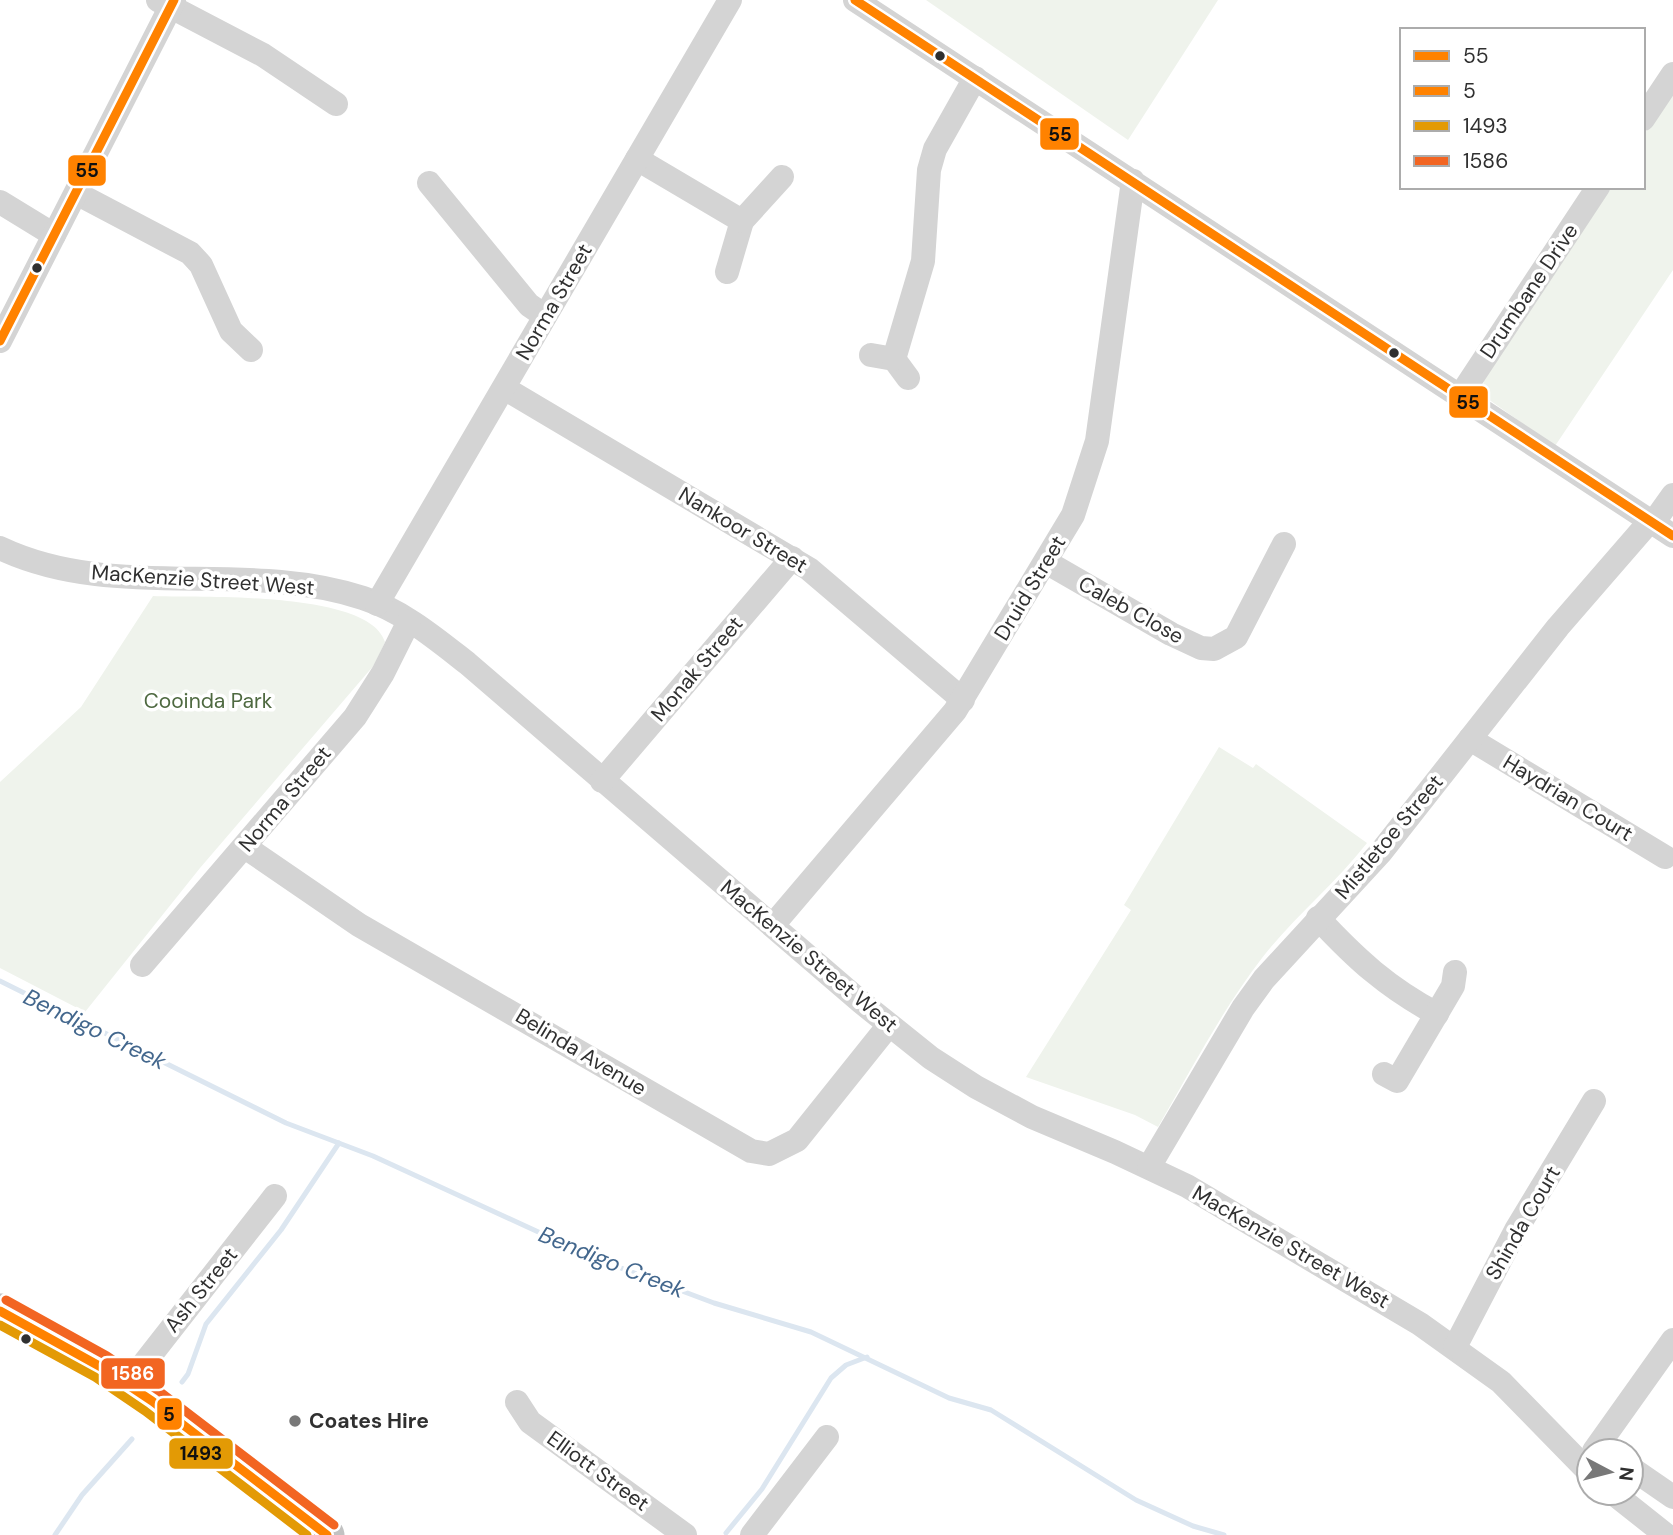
<svg xmlns="http://www.w3.org/2000/svg" width="1673" height="1535" font-family="'DM Sans',sans-serif">
<style>
.green{fill:#eff3ec}
.lines{fill:none;stroke-linecap:round;stroke-linejoin:round}
.stream{stroke:#dce6f0;stroke-width:5}
.minor{stroke:#d4d4d4;stroke-width:24}
.highway{stroke:#c2c2c2;stroke-width:35}
.bus-1-casing{stroke:#fff;stroke-width:14}
.bus-2-casing{stroke:#fff;stroke-width:14}
.bus-3-casing{stroke:#fff;stroke-width:14}
.bus-4-casing{stroke:#fff;stroke-width:14}
.bus-1{stroke:#ff8200;stroke-width:9}
.bus-2{stroke:#ff8200;stroke-width:9}
.bus-3{stroke:#e39a05;stroke-width:9}
.bus-4{stroke:#f26522;stroke-width:9}
.bus-dot{fill:#303030;stroke:#fff;stroke-width:2.5}
.poi-dot{fill:#787878;stroke:#fff;stroke-width:2.5}
.labels{text-anchor:middle;dominant-baseline:central;stroke-width:7;stroke-linejoin:round;paint-order:stroke}
.street-label{font-size:21px;fill:#303030;stroke:#fff}
.park-label{font-size:21px;fill:#4e6940;stroke:#fff}
.poi-label{font-size:21px;font-weight:bold;fill:#303030;stroke:#fff;text-anchor:start}
.water-label{font-size:23px;font-style:italic;fill:#43678d;stroke:#fff}
.line-badge{stroke:#fff;stroke-width:2.5}
.badge-label{font-size:19px;text-anchor:middle;font-weight:bold;fill:#fff}
.pale-badge-label{font-size:19px;text-anchor:middle;font-weight:bold;fill:#111}
</style>
<rect width="100%" height="100%" fill="#fff"/>
<!-- green -->
<g class="green">
<polygon points="926,0 1218,0 1128,140"/>
<polygon points="1673,92 1673,270 1555,446 1488,399 1483,389 1484,376 1610,187 1643,187 1643,136"/>
<path d="M153,596C200,598 369,590 385,642L375,664L200,868L85,1012L0,968V782L81,707Z"/>
<path d="M1219,747L1253,768L1256,764L1367,843C1335,884 1294,917 1262,958C1222,1010 1191,1070 1158,1127L1135,1115L1026,1077L1131,910L1124,905Z"/>
</g>
<g class="lines">
<!-- stream -->
<g class="stream">
<polyline points="0,981 286,1123 373,1156 597,1259 714,1303 811,1332 949,1398 991,1410 1136,1500 1193,1526 1224,1535"/>
<polyline points="182,1382 188,1374 206,1324 281,1230 339,1143"/>
<polyline points="726,1533 762,1489 831,1378 846,1365 867,1357"/>
<polyline points="55,1535 82,1495 132,1439"/>
</g>
<!-- minor -->
<g class="minor">
<polyline points="158,0 263,55 336,104"/>
<polyline points="855,0 1673,536"/>
<polyline points="1643,119 1673,74"/>
<polyline points="637,159 742,221 727,272"/>
<polyline points="429,183 529,305 545,316"/>
<polyline points="76,193 190,253 201,265 231,331 251,350"/>
<polyline points="0,202 54,235"/>
<polyline points="742,221 782,177"/>
<polyline points="0,341 174,0"/>
<polyline points="871,355 894,359 908,378"/>
<polyline points="894,359 923,261 929,170 935,149 975,78"/>
<polyline points="504,388 809,569 963,700"/>
<polyline points="1460,396 1598,187"/>
<polyline points="1653,523 1673,495"/>
<path d="M0,548C114,602 246,559 363,598C403,611 435,638 467,663L861,1002L931,1058L976,1087L1032,1117L1115,1152L1187,1186L1420,1324L1501,1382L1589,1472"/>
<polyline points="1046,562 1171,634 1201,648 1214,649 1236,637 1284,544"/>
<polyline points="377,604 730,0"/>
<polyline points="1470,739 1665,857"/>
<polyline points="602,781 792,558"/>
<polyline points="245,847 359,925 751,1151 769,1154 797,1140 889,1025"/>
<path d="M1318,918C1356,959 1388,988 1437,1014"/>
<polyline points="773,925 955,711 1073,515 1097,441 1133,181"/>
<polyline points="142,965 355,717 383,673 409,621"/>
<polyline points="1384,1074 1397,1081 1453,986 1455,972"/>
<polyline points="1149,1167 1243,1008 1264,979 1381,852 1558,627 1650,521"/>
<polyline points="1455,1347 1516,1230 1594,1101"/>
<polyline points="128,1384 275,1196"/>
<polyline points="517,1402 530,1422 685,1535"/>
<polyline points="1594,1451 1673,1340"/>
<polyline points="1631,1468 1673,1497"/>
<polyline points="1613,1493 1666,1535"/>
<polyline points="752,1535 827,1437"/>
</g>
<!-- highway -->
<polyline class="highway" points="0,1311 101,1367 152,1401 327,1535"/>
<defs>
<g id="bus-1">
<polyline points="855,0 1673,536"/>
<polyline points="0,341 174,0"/>
</g>
<polyline id="bus-2" points="0,1311 101,1367 152,1401 327,1535"/>
<polyline id="bus-3" points="0,1325 95,1377 145,1411 307,1535"/>
<polyline id="bus-4" points="6,1300 107,1356 159,1391 334,1525"/>
</defs>
<!-- bus-1 casing -->
<use href="#bus-1" class="bus-1-casing"/>
<!-- bus-2 casing -->
<use href="#bus-2" class="bus-2-casing"/>
<!-- bus-3 casing -->
<use href="#bus-3" class="bus-3-casing"/>
<!-- bus-4 casing -->
<use href="#bus-4" class="bus-4-casing"/>
<!-- bus-1 -->
<use href="#bus-1" class="bus-1"/>
<!-- bus-2 -->
<use href="#bus-2" class="bus-2"/>
<!-- bus-3 -->
<use href="#bus-3" class="bus-3"/>
<!-- bus-4 -->
<use href="#bus-4" class="bus-4"/>
</g>
<!-- markers -->
<g class="bus-dot">
<circle cx="940" cy="56" r="6"/>
<circle cx="37" cy="268" r="6"/>
<circle cx="1394" cy="353" r="6"/>
<circle cx="26" cy="1339" r="6"/>
</g>
<circle class="poi-dot" cx="295" cy="1421" r="7"/>
<g class="labels">
<!-- street labels -->
<g class="street-label">
<text transform="translate(1529 291) rotate(-56)">Drumbane Drive</text>
<text transform="translate(554 302) rotate(-60)">Norma Street</text>
<text transform="translate(743 530) rotate(31)">Nankoor Street</text>
<text transform="translate(203 580) rotate(4)">MacKenzie Street West</text>
<text transform="translate(1030 588) rotate(-59)">Druid Street</text>
<text transform="translate(1131 610) rotate(29)">Caleb Close</text>
<text transform="translate(697 669) rotate(-50)">Monak Street</text>
<text transform="translate(1568 798) rotate(31)">Haydrian Court</text>
<text transform="translate(285 799) rotate(-50)">Norma Street</text>
<text transform="translate(1389 837) rotate(-50)">Mistletoe Street</text>
<text transform="translate(809 956) rotate(40)">MacKenzie Street West</text>
<text transform="translate(581 1052) rotate(31)">Belinda Avenue</text>
<text transform="translate(1523 1223) rotate(-60)">Shinda Court</text>
<text transform="translate(1291 1247) rotate(30)">MacKenzie Street West</text>
<text transform="translate(201 1290) rotate(-51)">Ash Street</text>
<text transform="translate(598 1471) rotate(36)">Elliott Street</text>
</g>
<!-- park labels -->
<g class="park-label">
<text x="208" y="701">Cooinda Park</text>
</g>
<!-- poi labels -->
<g class="poi-label">
<text x="309" y="1421">Coates Hire</text>
</g>
<!-- water labels -->
<g class="water-label">
<text transform="translate(95 1029) rotate(26)">Bendigo Creek</text>
<text transform="translate(612 1262) rotate(22)">Bendigo Creek</text>
</g>
</g>
<g class="line-badge">
<rect x="1039" y="117" width="41" height="34" rx="7" fill="#ff8200"/>
<rect x="67" y="154" width="40" height="33" rx="7" fill="#ff8200"/>
<rect x="1448" y="385" width="41" height="34" rx="7" fill="#ff8200"/>
<rect x="100" y="1357" width="66" height="33" rx="7" fill="#f26522"/>
<rect x="156" y="1397" width="27" height="34" rx="7" fill="#ff8200"/>
<rect x="168" y="1437" width="66" height="33" rx="7" fill="#e39a05"/>
</g>
<g class="badge-label">
<text x="133" y="1380">1586</text>
</g>
<g class="pale-badge-label">
<text x="1060" y="141">55</text>
<text x="87" y="177">55</text>
<text x="1468" y="409">55</text>
<text x="169" y="1421">5</text>
<text x="201" y="1460">1493</text>
</g>
<!-- legend -->
<rect x="1400" y="28" width="245" height="161" fill="#ffffff" stroke="#acacac" stroke-width="2"/>
<rect x="1414" y="51" width="35" height="10" fill="#ff8200" stroke="#acacac" stroke-width="2"/>
<text x="1463" y="63" font-size="21" fill="#303030">55</text>
<rect x="1414" y="86" width="35" height="10" fill="#ff8200" stroke="#acacac" stroke-width="2"/>
<text x="1463" y="98" font-size="21" fill="#303030">5</text>
<rect x="1414" y="121" width="35" height="10" fill="#e39a05" stroke="#acacac" stroke-width="2"/>
<text x="1463" y="133" font-size="21" fill="#303030">1493</text>
<rect x="1414" y="156" width="35" height="10" fill="#f26522" stroke="#acacac" stroke-width="2"/>
<text x="1463" y="168" font-size="21" fill="#303030">1586</text>
<!-- north arrow -->
<g transform="translate(1610 1472) rotate(97)"><circle r="33" fill="#ffffff" stroke="#acacac" stroke-width="2"/>
<path d="M0-5L12 26L0 18L-12 26Z" fill="#787878"/>
<text y="-10" font-size="19" font-weight="bold" text-anchor="middle" fill="#303030">N</text>
</g>
</svg>
